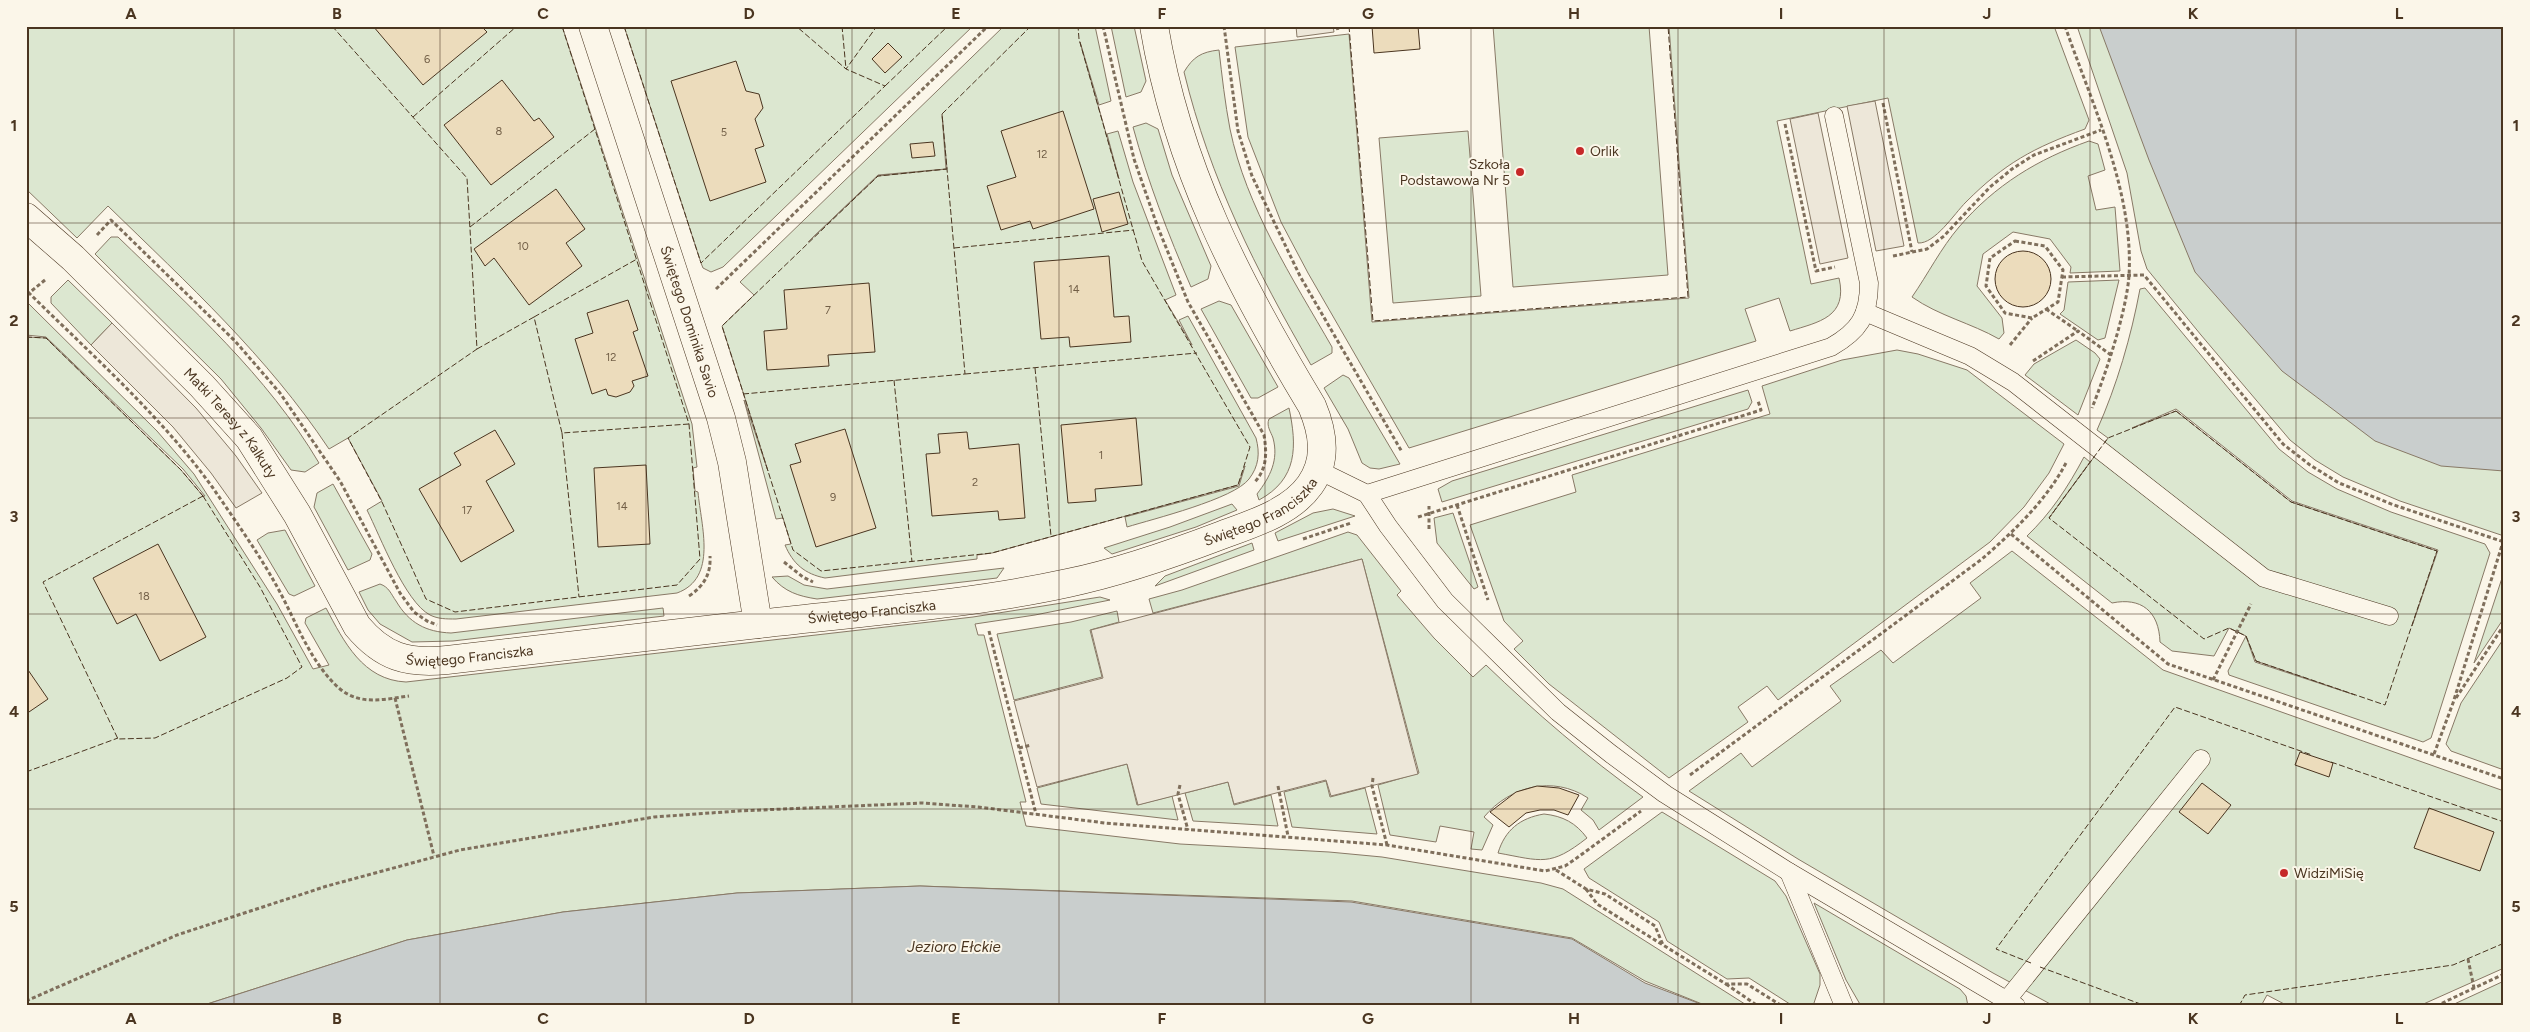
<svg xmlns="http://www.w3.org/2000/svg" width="2530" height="1032" font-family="Figtree,sans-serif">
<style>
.green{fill:#dce7d0;stroke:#887966;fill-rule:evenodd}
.parking{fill:#ede7d9;stroke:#887966}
.water{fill:#c9cecd;stroke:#887966}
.building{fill:#ecdcbc;stroke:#4a3520}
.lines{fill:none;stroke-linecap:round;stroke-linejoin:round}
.service-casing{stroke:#4a3520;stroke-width:19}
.minor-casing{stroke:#4a3520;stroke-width:29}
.path{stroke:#7f6f5c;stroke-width:3;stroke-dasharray:4 2.5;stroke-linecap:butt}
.service{stroke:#fbf6e9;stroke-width:18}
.minor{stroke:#fbf6e9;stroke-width:28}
.fence{stroke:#4a3520;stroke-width:1;stroke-dasharray:6 2.5;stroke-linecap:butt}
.grid{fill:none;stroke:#4a3520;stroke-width:1;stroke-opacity:0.55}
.poi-dot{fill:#c62828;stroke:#fbf6e9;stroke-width:2}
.labels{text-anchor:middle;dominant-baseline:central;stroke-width:4;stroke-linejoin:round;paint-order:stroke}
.number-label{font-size:11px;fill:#725f47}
.poi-label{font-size:14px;fill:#4a3520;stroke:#fbf6e9;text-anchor:start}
.street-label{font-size:14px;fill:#4a3520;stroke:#fbf6e9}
.water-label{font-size:15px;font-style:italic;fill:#4a3520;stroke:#fbf6e9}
.neatline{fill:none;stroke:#4a3520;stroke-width:2}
.grid-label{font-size:16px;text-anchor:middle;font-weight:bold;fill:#4a3520}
</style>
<rect width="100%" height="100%" fill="#fbf6e9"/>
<!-- green -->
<g class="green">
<path d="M26,26H562L692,424L697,467L693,468L695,491L698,492C701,526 718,578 677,593L456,619C446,619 438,619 430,615C405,602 380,536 367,510L382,501L348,438L329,449C267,356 188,284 108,206L77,238L26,189Z"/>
<polygon points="624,26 973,26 723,267 711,272 703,268 701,263"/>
<path d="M1004,26H1095L1111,101L1099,105L1080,42L1119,179L1107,134L1118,131L1133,182L1176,295L1165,300L1192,345L1179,320L1188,316L1256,438C1260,453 1259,466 1249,479C1234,499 1153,519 1127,527L1125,517L1239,486L1245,466L1238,485L992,553L977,555V559L825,578C805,574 793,564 785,545L791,544L783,518L776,519L744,400L768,471L722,326L754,295L740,282ZM942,114L947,169L878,176L808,242L878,175L946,169Z"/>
<polygon points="1111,26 1134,26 1146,81 1141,92 1126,97"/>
<polygon points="1493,26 1649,26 1668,275 1513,287"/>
<path d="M1669,26H2054L2089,120L2085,129C2033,148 2005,163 1966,202C1954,214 1935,244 1918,243L1888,98L1777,121L1811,284L1839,278C1848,317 1819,322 1790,331L1779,298L1745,309L1756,341L1409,448L1308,273L1281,222L1248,137L1235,47L1349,34L1372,322L1689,298Z"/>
<polygon points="2077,26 2293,26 2504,303 2504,536 2400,501 2343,477 2315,460 2290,440 2201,335 2147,269 2141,251 2127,173"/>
<path d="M1219,50C1222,76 1225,103 1230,129C1246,207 1293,279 1332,347V353L1311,365C1256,270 1210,179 1184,72C1193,57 1201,52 1219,50Z"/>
<path d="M1146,123L1158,129L1172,175L1211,266L1208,279L1191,287C1168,234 1148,182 1133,127Z"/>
<polygon points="1468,131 1481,296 1393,303 1379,138"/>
<path d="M2089,141L2098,144L2105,170L2088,176L2096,210L2115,207L2120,271L2070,273L2071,267L2050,239L2013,232L1983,254L1977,286L2002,318L2004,333L1999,339C1971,323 1939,316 1912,297C1928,274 1941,248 1959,227C1995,185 2038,159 2089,141Z"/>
<path d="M111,237H118C190,307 267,375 319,463L305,472L291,470L261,428L221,379L95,254Z"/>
<polygon points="68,280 112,323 91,345 51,303 51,297"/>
<polygon points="2119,280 2105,338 2098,340 2060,314 2064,310 2068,282"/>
<path d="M2145,288L2279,449L2308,472L2337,489L2391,512L2485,544L2490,553L2431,738L2423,742L2229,675L2228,671L2246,636L2255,662L2355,695L2256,661L2246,636L2229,628L2214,656L2172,651L2160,642C2159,611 2141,597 2112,603L2027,536C2051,513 2068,487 2084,457L2090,462L2049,518L2108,438L2097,430C2117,385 2131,337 2140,289ZM2176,409L2292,501L2438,550L2412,626L2437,551L2291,502L2176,411L2132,428Z"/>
<polygon points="1219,301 1231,305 1278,387 1258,398 1251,398 1201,309"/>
<path d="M29,304L157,431L194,474L277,604L313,669L329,665L305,623L306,618L326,608C344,642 363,680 406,682L973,617L1100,597L1110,600L1035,615L975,624L978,635H984L1026,802H1020L1026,826L1180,844L1329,852L1382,857L1541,883L1563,889L1748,1006H1707L1645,981L1572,938L1352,901L920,886L737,893L563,912L407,940L201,1006H26V337L46,338L181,470L203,496H205L183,469L46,337L26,335V305Z"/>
<polygon points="2076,340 2095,353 2100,359 2078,415 2025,375 2034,364"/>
<polygon points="1897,350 1918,354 1967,370 2064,444 2049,473 2024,507 1990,542 1778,700 1767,686 1738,707 1748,722 1669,778 1549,684 1514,649 1523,641 1504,621 1470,525 1576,492 1572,475 1770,414 1762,386 1842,360"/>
<polygon points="1343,375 1349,378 1400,464 1379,469 1370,468 1362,463 1348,429 1324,388"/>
<polygon points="1748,390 1752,402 1748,409 1442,502 1438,489 1452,481"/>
<path d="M1289,408C1297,446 1298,479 1259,500L1257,494C1270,477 1279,460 1273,438C1271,432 1266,426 1269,419Z"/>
<polygon points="333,484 372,554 370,560 348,570 314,507 317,493"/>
<polygon points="1232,504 1237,510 1196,527 1112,554 1104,548 1170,527"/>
<polygon points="1333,509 1355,516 1278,541 1275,533 1313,513"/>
<polygon points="1453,513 1478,587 1474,589 1437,543 1434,518"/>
<polygon points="285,530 315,586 294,596 289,594 257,540 268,533"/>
<path d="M1348,532L1357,535L1401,591L1397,595L1434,638L1473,677L1486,665C1536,713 1587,757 1643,797L1599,830L1593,820L1581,810L1588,798C1553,775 1510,786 1484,817L1493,825L1482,850L1471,849L1474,832L1440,826L1436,842L1390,835L1378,785L1419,773L1362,559L1153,613L1149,599L1182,590Z"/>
<polygon points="1252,543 1254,550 1155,586 1165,576"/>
<polygon points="2012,551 2163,670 2504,791 2504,968 2419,1006 2288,1006 2267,995 2261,1006 2054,1006 1993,973 1798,859 1689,791 1741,753 1752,767 1841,701 1830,686 1881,650 1893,663 1981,598 1970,583"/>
<path d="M1004,568L997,578L817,599C798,596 785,592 772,577L788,576L804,585L827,589Z"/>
<polygon points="2504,572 2504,618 2474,663"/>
<path d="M380,584C389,587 391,594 396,601C409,623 426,632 451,633L663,608L664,616L453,641L412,642L380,624L368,610L359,592Z"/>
<polygon points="1117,611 1119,622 1090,630 1102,677 1014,700 997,634 1071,622"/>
<polygon points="2504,638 2504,770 2451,751 2446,744 2461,703"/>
<polygon points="1127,764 1137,805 1172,796 1178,820 1041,804 1037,788"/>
<polygon points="1326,781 1330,797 1365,788 1377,834 1292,827 1284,792"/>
<polygon points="1228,782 1234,805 1271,795 1278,826 1193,821 1185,793"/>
<polygon points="1662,812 1775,881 1786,896 1820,974 1820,985 1813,1006 1793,1006 1749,978 1727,979 1667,941 1659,922 1589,878 1584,869"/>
<path d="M1544,814C1563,816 1576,823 1587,838C1550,867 1542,861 1498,853C1505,830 1520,818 1544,814Z"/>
<polygon points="1814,903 1960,989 1966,996 1968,1006 1861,1006 1846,980"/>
<polygon points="2504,981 2504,1006 2450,1006"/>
</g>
<!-- parking -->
<g class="parking">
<polygon points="1296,26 1333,26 1334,32 1297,37"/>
<polygon points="1875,101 1904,246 1876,251 1847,106"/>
<polygon points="1818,113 1848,258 1820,264 1790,119"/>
<polygon points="112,323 196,408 236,456 262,493 236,508 211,473 173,427 91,345"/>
<polygon points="1362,559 1418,774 1331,796 1326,780 1234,804 1228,782 1138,805 1127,764 1037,787 1014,701 1103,678 1091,630"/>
</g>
<!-- water -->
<g class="water">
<polygon points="2099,26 2504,26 2504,471 2441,466 2375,441 2282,371 2195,272 2149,160"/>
<polygon points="920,886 1351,902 1572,939 1645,983 1706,1006 201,1006 407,940 563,912 737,893"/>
</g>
<!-- building -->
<g class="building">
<polygon points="373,26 484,26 483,28 487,32 423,85"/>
<polygon points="1372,26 1418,26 1420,49 1374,53"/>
<polygon points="888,43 902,57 885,73 872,59"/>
<polygon points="736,61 746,91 759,94 763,108 755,119 764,146 755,149 766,182 710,201 671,81"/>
<polygon points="502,80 534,121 539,118 554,137 491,185 444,125"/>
<polygon points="1063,111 1094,209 1033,229 1030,221 1001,230 987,186 1016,177 1001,131"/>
<polygon points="933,142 935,156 912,158 910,144"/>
<polygon points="556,189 585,229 566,243 582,266 529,305 494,258 485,266 474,249"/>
<polygon points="1119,192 1128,224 1102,232 1093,199"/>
<circle cx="2023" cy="279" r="28"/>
<polygon points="1109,256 1114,317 1129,316 1131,342 1070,347 1069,337 1041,339 1034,262"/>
<polygon points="869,283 875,352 828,355 829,366 767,370 764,331 787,329 784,290"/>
<polygon points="628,300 638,330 633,332 648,376 632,381 634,386 630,392 616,397 608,395 606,389 592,394 575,339 593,333 587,313"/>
<polygon points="1136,418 1142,485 1095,489 1096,501 1068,503 1061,425"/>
<polygon points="845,429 876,528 816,547 790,465 801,462 795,444"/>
<polygon points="495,430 515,464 486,481 514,531 461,562 419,489 461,465 454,453"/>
<polygon points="967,432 969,449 1019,444 1025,518 999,520 998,511 932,516 926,454 940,453 938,434"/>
<polygon points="646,465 650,544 598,547 594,468"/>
<polygon points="158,544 206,637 160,661 136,614 117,624 93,578"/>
<polygon points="26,667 48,699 26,714"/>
<polygon points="2300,752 2333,763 2329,777 2295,765"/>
<polygon points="2202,783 2231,805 2208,834 2179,812"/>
<polygon points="1537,786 1559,788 1579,795 1568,815 1554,810 1540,810 1526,813 1509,827 1490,812 1516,792"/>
<polygon points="2429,808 2494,832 2480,871 2414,848"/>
</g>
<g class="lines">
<defs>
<g id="service">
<polyline points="1865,312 1970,356 2013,382 2264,578 2389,616"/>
<polyline points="1318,470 1367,494 1388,526 1445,601 1558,712 1611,754 1665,794 1789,872 2016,1006"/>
<path d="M1367,494L1831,347C1859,331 1869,316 1869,283L1834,116"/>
<polyline points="1789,872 1844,1006"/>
<polyline points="2002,1006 2201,759"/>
</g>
<g id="minor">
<path id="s1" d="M593,26L721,418L732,462L758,624"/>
<path id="s2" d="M26,217L73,258L202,386L249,438L297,514L357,626C383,657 407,664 447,660C550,648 654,636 758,624C861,612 967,605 1068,583C1121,572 1172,554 1222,535C1252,524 1291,512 1310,485C1328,460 1323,432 1312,406C1238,283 1178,169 1154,26"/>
</g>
</defs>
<!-- service casing -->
<use href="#service" class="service-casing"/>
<!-- minor casing -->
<use href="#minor" class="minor-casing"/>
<!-- path -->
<g class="path">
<path d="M1103,26L1134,159L1157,225L1188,302L1264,435C1267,454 1267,469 1254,483"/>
<polyline points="1224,26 1238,131 1252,176 1300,276 1402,452"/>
<polyline points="1337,26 1338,31"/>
<path d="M2065,26C2092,104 2134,192 2129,276C2126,313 2106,373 2092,408"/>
<polyline points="1883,103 1912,252"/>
<polyline points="1785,124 1816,271 1835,267"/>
<polyline points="97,235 111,220 235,341 280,393 340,481 400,593 414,612 427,621 437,625"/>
<polygon points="2015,241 2045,246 2063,270 2058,302 2032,318 2005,313 1986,286 1990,258"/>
<polyline points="1893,256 1927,249 1944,236 1990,187 2012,169 2034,155 2101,130"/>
<polyline points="2062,277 2144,275 2283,444 2310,465 2339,483 2394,505 2504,542"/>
<path d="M45,280L29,293C92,355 161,416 213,488C234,519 257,551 275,583C295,618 309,662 340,689C361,706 385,699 409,696"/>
<polyline points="716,289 988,26"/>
<polyline points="26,290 29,293 26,295"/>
<polyline points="2046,309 2078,331"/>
<polyline points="2010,345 2032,318"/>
<polyline points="2033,361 2078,331 2111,355"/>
<polyline points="1457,505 1488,600"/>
<polyline points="1418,517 1761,410 1758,401"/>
<polyline points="1429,529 1429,506"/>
<polyline points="2011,534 2168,664 2504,779"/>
<polyline points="1303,539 1351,523"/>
<polyline points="784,562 803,577 813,582"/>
<path d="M689,596C704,586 711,574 710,556"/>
<polyline points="989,631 1036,814"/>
<polyline points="2213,680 2251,604"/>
<polyline points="395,698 434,856"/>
<polyline points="2456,698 2504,625"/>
<polyline points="1019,748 1031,745"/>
<polyline points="2434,754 2453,703 2503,542"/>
<path d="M1690,775L1982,559C2015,530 2047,500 2067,461"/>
<polyline points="1373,778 1372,786 1387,845"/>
<polyline points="1180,785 1178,794 1188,830"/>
<polyline points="1278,786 1288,836"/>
<polyline points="1556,870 1586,889 1605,894 1655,926 1663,945 1726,984 1747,984 1782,1006"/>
<polyline points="1586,889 1597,904 1663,945"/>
<polyline points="2468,959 2474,988"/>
<polyline points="1726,984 1758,1006"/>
<polyline points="26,1001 177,935 327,886 460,850 654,817 738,811 922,803 978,807 1105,823 1387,845 1545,871 1565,866 1574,860 1641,811"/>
<polyline points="2436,1006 2504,974"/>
</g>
<!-- service -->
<use href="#service" class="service"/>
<!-- minor -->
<use href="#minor" class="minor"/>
<!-- fence -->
<g class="fence">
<polyline points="332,26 467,178 477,349 348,438 382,502 426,599 455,612 677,585 700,559 689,424 562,26"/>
<polyline points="624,26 701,263 885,86 846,69 796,26"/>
<polyline points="842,26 846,69"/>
<polyline points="1031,26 942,114 947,169 878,176 722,326 793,550 821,571 992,553 1238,485 1250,447 1142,261 1079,39 1078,26"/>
<polyline points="1349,26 1373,321 1688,297 1668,26"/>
<polyline points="844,67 846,69 877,26"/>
<polyline points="885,86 948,26"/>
<polyline points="413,117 517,26"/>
<polyline points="470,227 595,129"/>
<polyline points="954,248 1134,230"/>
<polyline points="534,317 637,259"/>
<polyline points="26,337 46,338 181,470 203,496 201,497"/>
<polyline points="477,349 534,317 562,433 689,424"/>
<polyline points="1035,368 1051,536"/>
<polyline points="965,374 1197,353"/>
<polyline points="894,380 912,562"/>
<polyline points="743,394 965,374 947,169"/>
<polygon points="2176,411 2291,502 2437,551 2385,705 2256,661 2246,636 2229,628 2204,639 2049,518 2108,438"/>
<polyline points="562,433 579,597"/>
<polygon points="203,496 260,587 302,667 287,678 155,738 118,739 43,582"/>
<polyline points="2331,762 2504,822"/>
<polyline points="26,772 118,738"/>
<polyline points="2031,963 1996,949 2175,707 2312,755"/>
<polyline points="2040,967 2146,1006"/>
<polyline points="2239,1006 2245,995 2453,965 2502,944 2504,927"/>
</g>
</g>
<!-- grid -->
<path class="grid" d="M234,26V1006M440,26V1006M646,26V1006M852,26V1006M1059,26V1006M1265,26V1006M1471,26V1006M1678,26V1006M1884,26V1006M2090,26V1006M2296,26V1006M26,223H2504M26,418H2504M26,614H2504M26,809H2504"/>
<!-- markers -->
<g class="poi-dot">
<circle cx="1580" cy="151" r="5"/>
<circle cx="1520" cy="172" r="5"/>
<circle cx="2284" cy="873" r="5"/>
</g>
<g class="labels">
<!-- number labels -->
<g class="number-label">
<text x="427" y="59">6</text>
<text x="499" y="131">8</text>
<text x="724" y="132">5</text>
<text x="1042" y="154">12</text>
<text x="523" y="246">10</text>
<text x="1074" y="289">14</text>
<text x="828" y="310">7</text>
<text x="611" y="357">12</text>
<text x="1101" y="455">1</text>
<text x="975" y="482">2</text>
<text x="833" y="497">9</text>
<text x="622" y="506">14</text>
<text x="467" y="510">17</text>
<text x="144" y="596">18</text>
</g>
<!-- poi labels -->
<g class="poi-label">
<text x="1590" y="151">Orlik</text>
<text x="1510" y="164" text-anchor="end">Szkoła<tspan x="1510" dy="16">Podstawowa Nr 5</tspan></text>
<text x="2294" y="873">WidziMiSię</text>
</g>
<!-- street labels -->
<g class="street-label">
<text stroke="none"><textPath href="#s1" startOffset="311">Świętego Dominika Savio</textPath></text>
<text stroke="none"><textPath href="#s2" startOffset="291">Matki Teresy z Kalkuty</textPath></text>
<text stroke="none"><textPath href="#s2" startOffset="1465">Świętego Franciszka</textPath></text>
<text stroke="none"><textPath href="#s2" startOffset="1060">Świętego Franciszka</textPath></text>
<text stroke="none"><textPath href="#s2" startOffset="655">Świętego Franciszka</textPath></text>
</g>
<!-- water labels -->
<g class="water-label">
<text x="954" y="947">Jezioro Ełckie</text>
</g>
</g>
<!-- border -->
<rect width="2530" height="1032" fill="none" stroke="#fbf6e9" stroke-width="55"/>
<rect x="28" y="28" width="2474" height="976" class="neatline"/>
<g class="grid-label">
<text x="131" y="19">A</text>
<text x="337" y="19">B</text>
<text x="543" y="19">C</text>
<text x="749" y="19">D</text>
<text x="956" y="19">E</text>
<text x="1162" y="19">F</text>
<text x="1368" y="19">G</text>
<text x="1574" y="19">H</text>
<text x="1781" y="19">I</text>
<text x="1987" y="19">J</text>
<text x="2193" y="19">K</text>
<text x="2399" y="19">L</text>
<text x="14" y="131">1</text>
<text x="2516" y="131">1</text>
<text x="14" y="326">2</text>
<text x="2516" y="326">2</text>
<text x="14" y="522">3</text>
<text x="2516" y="522">3</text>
<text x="14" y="717">4</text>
<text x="2516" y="717">4</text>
<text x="14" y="912">5</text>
<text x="2516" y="912">5</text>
<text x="131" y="1024">A</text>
<text x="337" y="1024">B</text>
<text x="543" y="1024">C</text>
<text x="749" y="1024">D</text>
<text x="956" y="1024">E</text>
<text x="1162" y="1024">F</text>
<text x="1368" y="1024">G</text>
<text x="1574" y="1024">H</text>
<text x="1781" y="1024">I</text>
<text x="1987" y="1024">J</text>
<text x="2193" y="1024">K</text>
<text x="2399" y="1024">L</text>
</g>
</svg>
